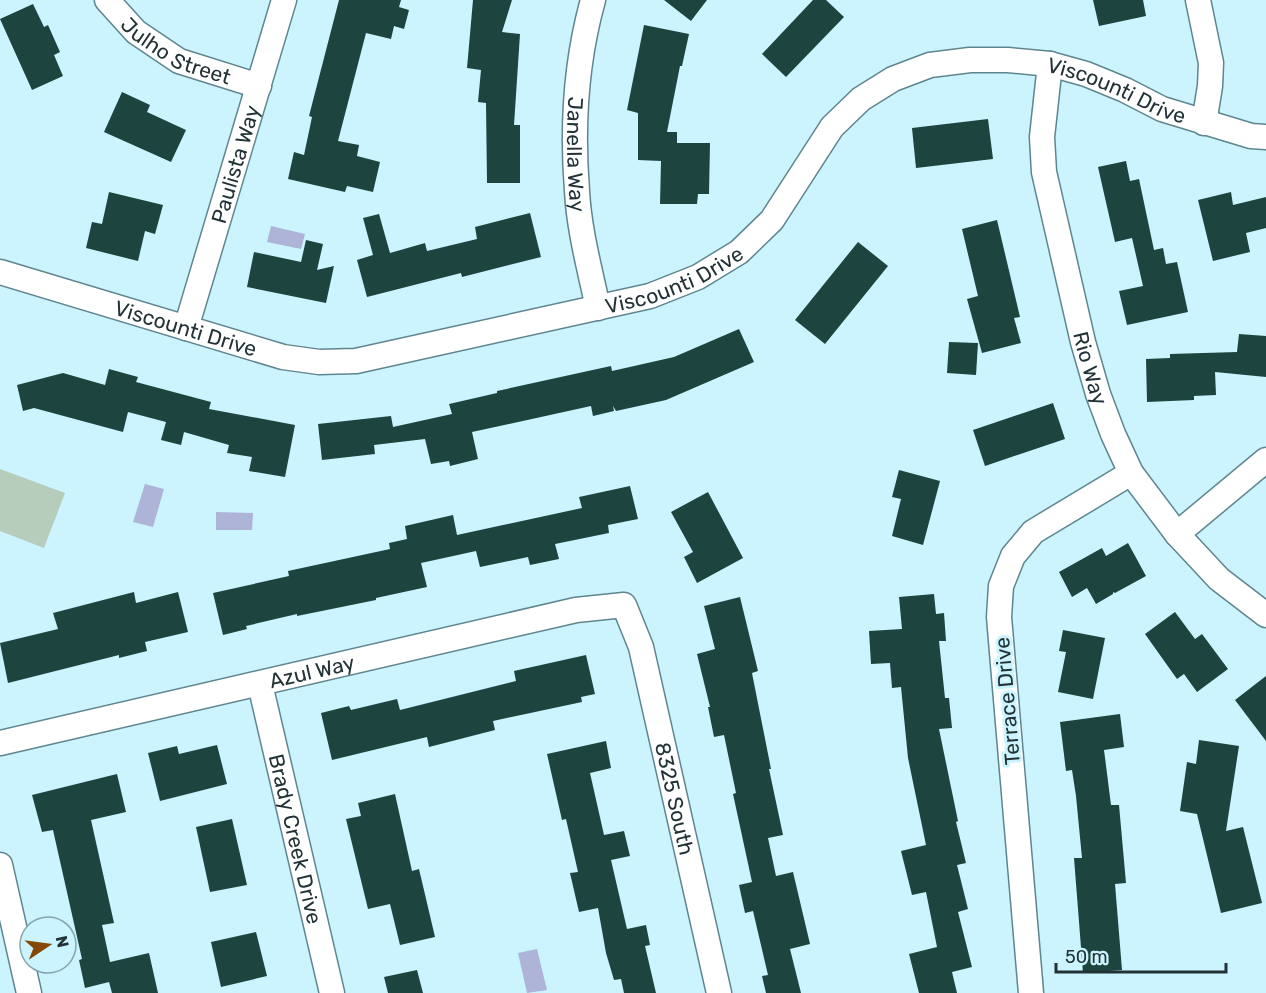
<svg xmlns="http://www.w3.org/2000/svg" width="1266" height="993" font-family="Rubik,sans-serif">
<style>
.green{fill:#b7cdbc}
.water{fill:#adb4d7}
.building{fill:#1d443f}
.lines{fill:none;stroke-linecap:round;stroke-linejoin:round}
.minor-casing{stroke:#5f858f;stroke-width:27}
.minor{stroke:#fff;stroke-width:24}
.labels{text-anchor:middle;dominant-baseline:central;stroke-width:6;stroke-linejoin:round;paint-order:stroke}
.street-label{font-size:21px;fill:#223236;stroke:#cbf4ff}
</style>
<rect width="100%" height="100%" fill="#cbf4ff"/>
<!-- green -->
<polygon class="green" points="0,469 65,493 44,548 0,531"/>
<!-- water -->
<g class="water">
<polygon points="271,226 305,234 301,249 267,242"/>
<polygon points="145,484 164,489 153,527 133,522"/>
<polygon points="216,512 253,513 252,530 216,530"/>
<polygon points="537,949 547,990 527,993 518,953"/>
</g>
<!-- building -->
<g class="building">
<polygon points="339,0 401,0 399,7 409,10 404,29 394,26 391,39 366,33 338,141 359,145 357,156 380,162 373,192 347,186 345,192 288,179 294,152 304,155 312,117 309,116"/>
<polygon points="473,0 512,0 502,32 520,34 514,125 520,125 520,183 487,183 486,103 478,102 481,70 467,68"/>
<polygon points="664,0 707,0 691,21"/>
<polygon points="813,0 826,0 844,17 786,77 762,54"/>
<polygon points="1093,0 1143,0 1146,16 1099,26"/>
<polygon points="33,4 44,27 48,25 60,52 54,55 63,76 32,90 0,19"/>
<polygon points="644,25 689,34 682,66 680,66 667,132 677,132 677,143 710,143 709,194 698,194 697,204 660,204 661,161 638,160 638,113 627,110"/>
<polygon points="122,92 150,105 147,112 186,130 171,162 104,132"/>
<polygon points="988,119 993,159 916,168 912,128"/>
<polygon points="1126,161 1130,181 1139,179 1154,250 1163,248 1166,264 1177,262 1188,312 1127,325 1119,291 1143,286 1132,238 1115,242 1098,167"/>
<polygon points="109,192 163,205 155,234 145,231 138,261 86,248 92,222 102,224"/>
<polygon points="1231,192 1233,205 1266,197 1266,228 1246,233 1250,252 1213,261 1198,200"/>
<polygon points="530,213 541,257 462,277 461,273 367,297 357,260 373,255 363,218 379,214 390,253 425,243 427,251 477,239 475,227"/>
<polygon points="997,220 1020,317 1014,318 1021,343 982,353 967,299 978,296 962,229"/>
<polygon points="306,240 323,244 317,270 334,266 326,303 247,287 254,252 301,262"/>
<polygon points="858,242 888,266 825,344 795,320"/>
<polygon points="739,329 754,362 666,400 616,411 613,406 614,411 593,416 591,406 472,432 478,459 450,466 449,461 431,464 425,439 374,445 375,454 322,460 318,424 391,416 393,427 452,414 449,404 497,393 497,391 611,366 612,371 674,357"/>
<polygon points="1239,334 1266,336 1266,377 1215,372 1216,395 1194,396 1194,400 1147,402 1146,359 1170,358 1170,354 1237,352"/>
<polygon points="949,342 978,343 976,375 947,373"/>
<polygon points="109,369 138,377 136,382 211,402 209,409 295,425 285,477 249,471 252,457 227,453 229,445 184,432 181,445 161,440 166,422 128,412 123,432 34,408 23,411 17,385 63,373 105,385"/>
<polygon points="1053,403 1065,439 985,466 973,430"/>
<polygon points="899,470 940,481 923,545 892,536 901,499 892,497"/>
<polygon points="630,486 638,519 608,525 609,533 555,544 559,559 530,565 528,557 480,567 476,551 421,563 427,587 376,598 376,600 297,616 297,614 246,626 247,629 223,635 213,593 289,576 288,571 390,549 389,543 407,539 405,526 453,515 457,535 582,508 579,497"/>
<polygon points="708,492 743,558 697,583 684,557 693,552 671,512"/>
<polygon points="1128,543 1146,576 1115,593 1113,592 1113,594 1096,604 1087,588 1072,597 1059,572 1102,548 1106,556"/>
<polygon points="134,592 136,603 178,592 188,632 145,642 147,651 119,658 119,655 8,683 0,643 58,629 53,613"/>
<polygon points="934,594 936,614 944,613 946,641 939,641 945,698 949,698 952,728 939,729 958,821 956,822 966,863 957,865 968,909 958,912 972,967 952,972 957,993 919,993 909,954 937,947 926,892 912,895 901,851 926,845 908,758 901,687 892,688 890,663 871,664 869,631 902,629 899,597"/>
<polygon points="740,597 758,671 752,673 771,769 769,769 783,835 768,838 776,876 793,872 810,944 790,949 801,993 766,993 762,976 768,975 753,911 745,913 739,885 752,882 733,794 736,793 724,735 714,737 708,707 710,707 697,654 715,649 704,606"/>
<polygon points="1175,612 1195,639 1202,634 1228,669 1197,692 1184,674 1177,679 1145,634"/>
<polygon points="1063,630 1105,638 1093,699 1058,692 1066,652 1059,651"/>
<polygon points="586,655 595,694 581,697 582,702 493,721 495,730 429,747 427,737 332,760 321,713 349,706 351,710 397,699 400,710 516,681 514,671"/>
<polygon points="1266,676 1266,741 1235,700"/>
<polygon points="1120,714 1124,747 1104,750 1111,805 1119,805 1126,883 1115,884 1122,970 1083,973 1074,858 1082,858 1076,796 1072,770 1066,771 1060,722"/>
<polygon points="1199,740 1239,746 1226,831 1243,827 1262,903 1221,913 1197,814 1180,811 1187,762 1196,764"/>
<polygon points="606,741 611,768 590,773 604,835 624,831 630,856 611,860 627,929 646,925 650,945 645,946 656,993 624,993 621,979 614,980 606,953 598,908 579,912 570,873 578,872 566,819 562,820 547,754"/>
<polygon points="217,745 227,784 160,801 148,753 177,746 179,754"/>
<polygon points="117,774 126,812 91,820 114,923 102,925 110,962 149,953 158,993 112,993 109,982 85,988 79,960 82,959 53,830 42,832 32,795"/>
<polygon points="395,794 412,871 419,869 435,937 400,945 390,904 368,909 346,819 361,816 358,803"/>
<polygon points="232,819 247,885 210,892 196,827"/>
<polygon points="256,932 267,976 221,987 211,942"/>
<polygon points="417,970 423,993 388,993 384,977"/>
</g>
<g class="lines">
<defs>
<g id="minor">
<path id="s1" d="M107,0L136,32L179,61L259,86"/>
<path id="s2" d="M593,0C576,61 572,128 577,191C579,230 590,270 598,308"/>
<polyline points="1198,0 1211,63 1210,86 1204,123"/>
<path id="s3" d="M1050,64L1042,137L1044,172L1083,342L1098,394L1113,434L1131,473L1177,534L1219,579L1266,615"/>
<path id="s4" d="M0,272L283,357L319,362L356,361L650,296L698,277L739,252L772,220L832,127L861,99L893,79L930,65L970,60H1008L1050,64L1086,74L1125,90L1162,109L1251,136L1266,137"/>
<path id="s5" d="M186,328L284,0"/>
<polyline points="1177,534 1266,460"/>
<path id="s6" d="M260,684L332,993"/>
<path id="s7" d="M0,743L576,610L624,605L641,647L719,993"/>
<polyline points="0,865 29,993"/>
<polyline points="1031,993 999,617 1001,586 1013,556 1033,532 1131,473"/>
</g>
</defs>
<!-- minor casing -->
<use href="#minor" class="minor-casing"/>
<!-- minor -->
<use href="#minor" class="minor"/>
</g>
<g class="labels">
<!-- street labels -->
<g class="street-label">
<text stroke="none"><textPath href="#s1" startOffset="88">Julho Street</textPath></text>
<text stroke="none"><textPath href="#s4" startOffset="1236">Viscounti Drive</textPath></text>
<text stroke="none"><textPath href="#s2" startOffset="156">Janella Way</textPath></text>
<text stroke="none"><textPath href="#s5" startOffset="171">Paulista Way</textPath></text>
<text stroke="none"><textPath href="#s4" startOffset="698">Viscounti Drive</textPath></text>
<text stroke="none"><textPath href="#s4" startOffset="194">Viscounti Drive</textPath></text>
<text stroke="none"><textPath href="#s3" startOffset="310">Rio Way</textPath></text>
<text stroke="none"><textPath href="#s7" startOffset="320">Azul Way</textPath></text>
<text transform="translate(1007 701) rotate(-95)">Terrace Drive</text>
<text stroke="none"><textPath href="#s7" startOffset="840">8325 South</textPath></text>
<text stroke="none"><textPath href="#s6" startOffset="159">Brady Creek Drive</textPath></text>
</g>
</g>
<!-- north arrow -->
<g transform="translate(48 945) rotate(77)"><circle r="28" fill="#cbf4ff" stroke="#87a6af" stroke-width="1.5"/>
<path d="M0-4.5L10 22L0 15L-10 22Z" fill="#854804"/>
<text y="-9" font-size="16" font-weight="bold" text-anchor="middle" fill="#223236">N</text>
</g>
<!-- scale -->
<path d="M1056 963v9h170v-9" fill="none" stroke="#223236" stroke-width="3"/>
<text x="1065" y="963" font-size="18" fill="#223236" stroke="#cbf4ff" stroke-width="4.5" paint-order="stroke">50 m</text>
</svg>
